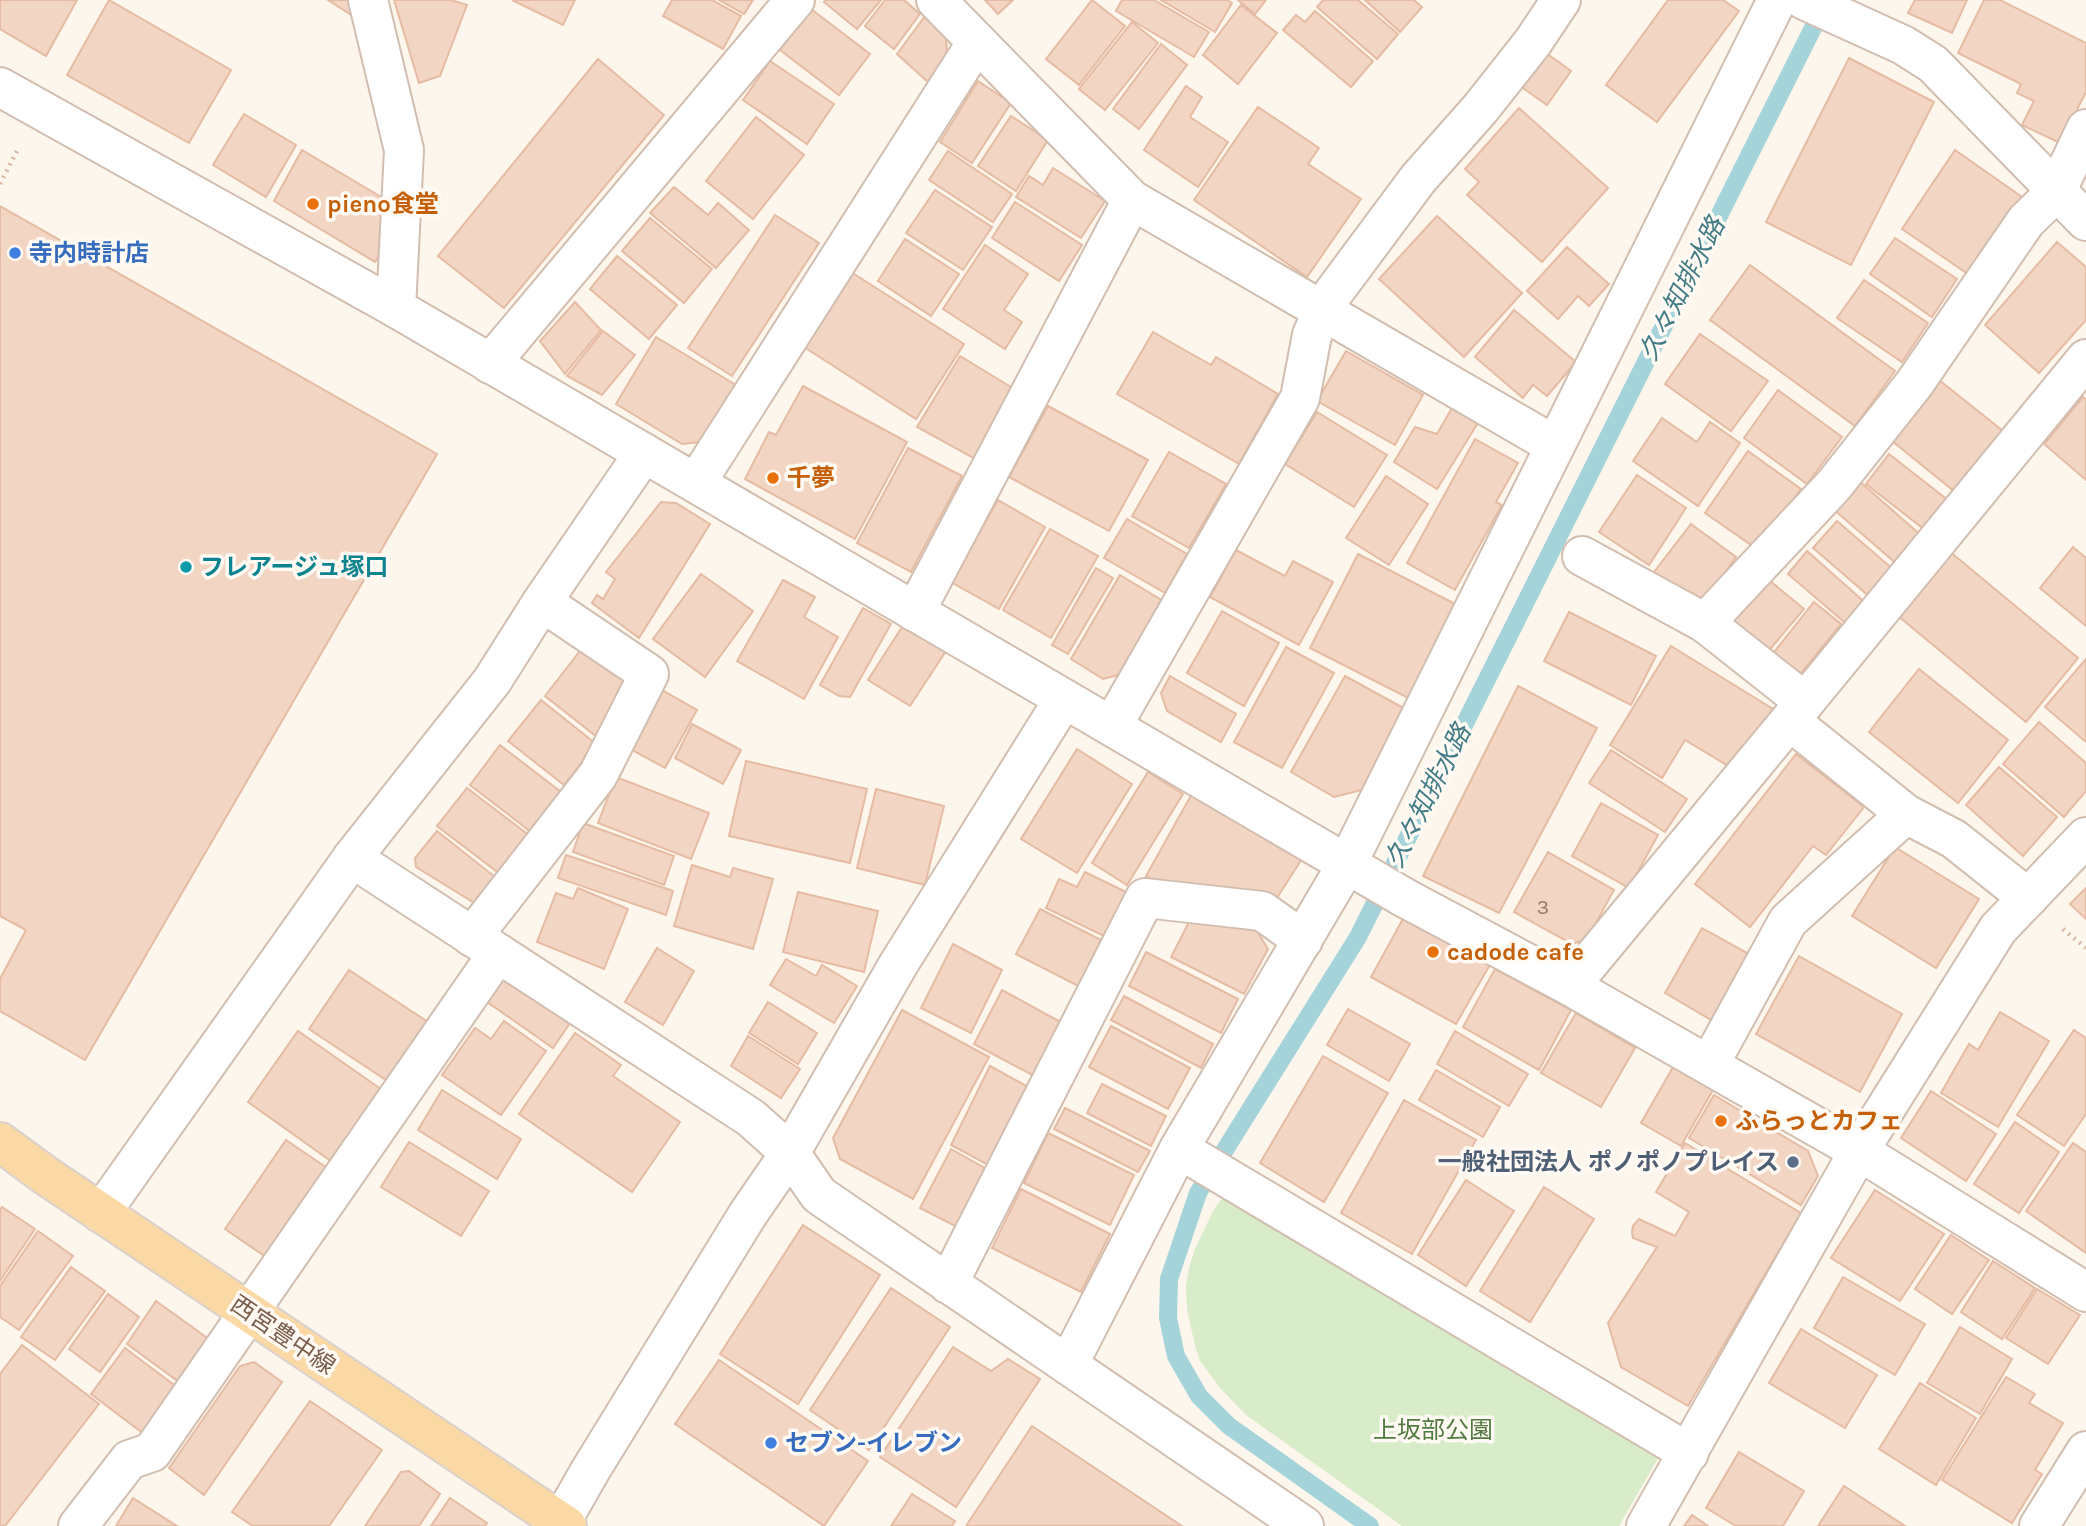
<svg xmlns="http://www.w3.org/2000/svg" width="2086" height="1526" font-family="Karla,'Noto Sans JP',sans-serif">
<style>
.green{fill:#d8ecc9}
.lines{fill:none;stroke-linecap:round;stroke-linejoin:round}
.stream{stroke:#a5d3da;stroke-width:18}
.building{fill:#f3d5c3;stroke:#e6bba3;stroke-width:2}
.minor-casing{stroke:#d1beb0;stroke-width:42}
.major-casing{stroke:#dad1cd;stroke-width:42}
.path{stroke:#d9b8a5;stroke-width:4.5;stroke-dasharray:2 5;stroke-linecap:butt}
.minor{stroke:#fff;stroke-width:38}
.major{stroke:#fbd9a5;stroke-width:38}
.food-dot{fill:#e8710a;stroke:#fffaf3;stroke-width:2.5}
.shop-dot{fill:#3f7fe0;stroke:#fffaf3;stroke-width:2.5}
.culture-dot{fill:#0f9aa8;stroke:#fffaf3;stroke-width:2.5}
.service-dot{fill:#5c6f8a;stroke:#fffaf3;stroke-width:2.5}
.labels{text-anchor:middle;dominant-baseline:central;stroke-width:7;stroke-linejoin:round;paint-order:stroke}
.number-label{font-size:21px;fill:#987a6a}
.food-label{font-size:24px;font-weight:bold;fill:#c56008;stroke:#fffaf3;text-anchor:start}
.shop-label{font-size:24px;font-weight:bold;fill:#366cbe;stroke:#fffaf3;text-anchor:start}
.culture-label{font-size:24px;font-weight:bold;fill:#0d838f;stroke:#fffaf3;text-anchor:start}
.service-label{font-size:24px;font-weight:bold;fill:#4e5e75;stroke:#fffaf3;text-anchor:end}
.street-label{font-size:24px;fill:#7a5c4d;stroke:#fffaf3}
.park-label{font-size:24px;fill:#537a41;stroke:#fffaf3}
.water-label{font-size:26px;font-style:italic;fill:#437c86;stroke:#fffaf3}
</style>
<rect width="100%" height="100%" fill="#fdf6ec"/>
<!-- green -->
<polygon class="green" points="1223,1197 1661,1453 1619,1526 1402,1526 1246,1415 1220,1388 1200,1361 1195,1346 1187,1309 1186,1286 1189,1268 1195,1249 1213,1211"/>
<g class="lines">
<!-- stream -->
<polyline class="stream" points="1370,1526 1229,1426 1199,1396 1176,1356 1168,1318 1169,1279 1198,1193 1358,937 1825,4"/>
</g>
<!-- building -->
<g class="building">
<polygon points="0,0 77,0 46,56 0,29"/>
<polygon points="109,0 231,70 189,143 67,75"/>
<polygon points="328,0 349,0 353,16"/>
<polygon points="394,0 451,0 467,5 440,76 419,83"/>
<polygon points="512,0 575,0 563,25"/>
<polygon points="672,0 712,0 741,16 723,49 663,16"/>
<polygon points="719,0 753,0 744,14"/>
<polygon points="825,0 881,0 857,29 824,2"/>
<polygon points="885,0 904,0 920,14 894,49 865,26"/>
<polygon points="985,0 1013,0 998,14"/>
<polygon points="1092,0 1125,26 1079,85 1046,59"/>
<polygon points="1122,0 1154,0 1209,32 1194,57 1116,11"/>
<polygon points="1161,0 1227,0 1232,3 1215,32"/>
<polygon points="1238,0 1266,0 1255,14"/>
<polygon points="1323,0 1358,0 1398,34 1377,59 1317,7"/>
<polygon points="1365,0 1414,0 1422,7 1400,32"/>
<polygon points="1668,0 1723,0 1739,11 1657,122 1606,85"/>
<polygon points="1915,0 1967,0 1952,33 1908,13"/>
<polygon points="1984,0 2000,0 2086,43 2086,92 2060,143 2022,125 2034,101 2017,93 2021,84 1958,53"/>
<polygon points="1241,5 1277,33 1238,84 1203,55"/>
<polygon points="811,9 870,54 839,95 780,50"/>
<polygon points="1315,11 1373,61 1351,87 1283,30 1296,15 1305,22"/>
<polygon points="925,16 946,38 947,54 929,83 897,54"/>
<polygon points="1132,22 1158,43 1105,110 1079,89"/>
<polygon points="1161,44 1187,65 1139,129 1113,109"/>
<polygon points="1542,50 1571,71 1547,105 1517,84"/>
<polygon points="1849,58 1934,102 1851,265 1766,222"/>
<polygon points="598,59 664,115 504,308 438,256"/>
<polygon points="770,61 834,104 807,144 743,100"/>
<polygon points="978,81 1011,103 972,163 940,142"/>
<polygon points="1186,86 1202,97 1190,117 1228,142 1198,187 1144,150"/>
<polygon points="1258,107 1319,148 1308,164 1361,199 1307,277 1194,200"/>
<polygon points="1519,108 1608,188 1542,262 1467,195 1479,182 1465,169"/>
<polygon points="244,114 296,145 266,197 213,165"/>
<polygon points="1011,116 1048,140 1016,191 978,166"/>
<polygon points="756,117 804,155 753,219 706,181"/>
<polygon points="302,150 393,204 393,234 375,262 274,201"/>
<polygon points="1955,150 2022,197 1968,274 1902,229"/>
<polygon points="948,151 1012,194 993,222 929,180"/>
<polygon points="1053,168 1105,201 1081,238 1016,197 1029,176 1043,185"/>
<polygon points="674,187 708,215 718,203 749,230 716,268 650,213"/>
<polygon points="935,190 992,227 963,270 906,233"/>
<polygon points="1015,202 1082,245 1059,281 992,238"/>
<polygon points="0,206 437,454 85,1060 0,1011 0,979 26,930 0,916"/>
<polygon points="775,215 819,243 732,376 688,348"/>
<polygon points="1437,216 1522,293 1464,357 1379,279"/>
<polygon points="650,218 712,269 684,303 622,251"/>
<polygon points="1895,238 1957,279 1932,317 1870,274"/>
<polygon points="905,239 959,274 931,316 878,281"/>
<polygon points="2057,242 2086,267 2086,320 2039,373 1985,325"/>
<polygon points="985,245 1028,274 1004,310 1022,322 1005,349 943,309"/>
<polygon points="1567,247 1609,284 1589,306 1578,296 1558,319 1527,291"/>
<polygon points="617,256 677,305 649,339 590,289"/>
<polygon points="1750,265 1895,371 1855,426 1710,320"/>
<polygon points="851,272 964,344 916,419 804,347"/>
<polygon points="1864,280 1928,323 1902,362 1837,318"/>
<polygon points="575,302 601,330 565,374 540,341"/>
<polygon points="1514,310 1576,362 1547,396 1533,385 1523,398 1475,357"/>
<polygon points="603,331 635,355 602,395 567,376"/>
<polygon points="1153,332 1211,365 1216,357 1278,394 1239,464 1117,394"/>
<polygon points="1700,334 1768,381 1731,431 1665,384"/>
<polygon points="656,337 736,385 701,442 682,444 616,404"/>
<polygon points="1346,351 1423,395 1395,445 1317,401"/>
<polygon points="960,356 1016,390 977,460 917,427"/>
<polygon points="1939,380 2003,431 1955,492 1891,440"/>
<polygon points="803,386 907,442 855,539 745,479 769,432 776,435"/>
<polygon points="1778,390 1842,437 1807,484 1744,438"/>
<polygon points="2083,397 2086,400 2086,480 2044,444"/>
<polygon points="1048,406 1148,460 1109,531 1009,477"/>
<polygon points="1453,406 1479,421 1437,489 1394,462 1415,427 1437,434"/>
<polygon points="1317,412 1387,455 1354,507 1285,464"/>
<polygon points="1662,418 1697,442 1710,422 1740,443 1698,506 1633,461"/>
<polygon points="1475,439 1518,463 1496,502 1502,505 1455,590 1407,563"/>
<polygon points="908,448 962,476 911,572 857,543"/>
<polygon points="1748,451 1801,489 1757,549 1705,513"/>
<polygon points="1169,452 1226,484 1189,548 1132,516"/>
<polygon points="1889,454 1949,501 1925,530 1866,484"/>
<polygon points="1637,475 1686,508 1649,565 1599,532"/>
<polygon points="1386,476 1428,504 1389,565 1346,538"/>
<polygon points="1858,480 1923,537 1898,565 1833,509"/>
<polygon points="998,500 1045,527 999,609 951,582"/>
<polygon points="661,502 676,503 710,524 639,638 592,603 597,595 603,599 615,579 606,572"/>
<polygon points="1127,519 1187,554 1165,593 1104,558"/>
<polygon points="1837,521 1894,570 1870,597 1813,548"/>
<polygon points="1691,524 1736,557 1700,607 1654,572"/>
<polygon points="1050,529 1098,556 1051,638 1003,610"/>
<polygon points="2073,547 2086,558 2086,626 2040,588"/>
<polygon points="1236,550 1285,576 1293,561 1333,582 1299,645 1210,597"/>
<polygon points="1948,550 2078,658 2026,722 1897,615"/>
<polygon points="1807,551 1869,606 1850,627 1788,574"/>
<polygon points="1358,554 1461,607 1414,701 1310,648"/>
<polygon points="1096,568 1113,578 1068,654 1052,645"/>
<polygon points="701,574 753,611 705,677 653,639"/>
<polygon points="1120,575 1165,602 1123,674 1103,679 1071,659"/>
<polygon points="1763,575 1804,609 1766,654 1730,625"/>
<polygon points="783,580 815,597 804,617 838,637 804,699 737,661"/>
<polygon points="1814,602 1841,624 1794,682 1767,661"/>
<polygon points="863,608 891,624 850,697 839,696 820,685"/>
<polygon points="1222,611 1279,643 1244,706 1187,673"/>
<polygon points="1569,612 1656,656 1631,705 1544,661"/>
<polygon points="904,624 946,651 910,706 868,680"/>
<polygon points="587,642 639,683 597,737 545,696"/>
<polygon points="1671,646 1773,709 1735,770 1685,740 1662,778 1610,745"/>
<polygon points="1286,647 1334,673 1282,768 1234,742"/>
<polygon points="2086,659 2086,742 2045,707"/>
<polygon points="1919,669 2008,740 1958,803 1869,732"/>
<polygon points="1170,676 1236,714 1221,742 1167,711 1161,693"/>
<polygon points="1345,676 1407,710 1362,790 1334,797 1291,772"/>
<polygon points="655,686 697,710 665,768 623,745"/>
<polygon points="1518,686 1597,728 1499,913 1423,876"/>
<polygon points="541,700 596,744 564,785 508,741"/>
<polygon points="2039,722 2086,763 2086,791 2064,817 2003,764"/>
<polygon points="692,724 741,750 723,784 675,758"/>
<polygon points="500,745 561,792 531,832 470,785"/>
<polygon points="1077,749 1132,784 1077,873 1021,839"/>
<polygon points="1611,750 1687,799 1665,832 1589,783"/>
<polygon points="1796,754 1864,807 1826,855 1813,846 1750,927 1695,884"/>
<polygon points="746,761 867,789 850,863 729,836"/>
<polygon points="1999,767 2057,817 2023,856 1966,805"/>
<polygon points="1148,772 1183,794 1127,885 1092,863"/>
<polygon points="616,777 709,813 691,859 598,823"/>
<polygon points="467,788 530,836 500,874 437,826"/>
<polygon points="876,789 944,806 925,885 857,868"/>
<polygon points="1194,790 1305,854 1277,898 1161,884 1146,876"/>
<polygon points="1601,803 1658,835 1629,888 1572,856"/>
<polygon points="583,823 674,856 664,885 573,852"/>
<polygon points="437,831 500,881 476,904 416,867 415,858"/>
<polygon points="1895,847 1979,899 1936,968 1852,916"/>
<polygon points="1548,852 1614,890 1587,939 1572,944 1514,912"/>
<polygon points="566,855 673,891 666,915 558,878"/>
<polygon points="692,865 730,877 733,868 773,879 753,949 674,926"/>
<polygon points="1085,872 1128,893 1106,937 1046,908 1059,879 1077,887"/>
<polygon points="578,888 628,909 604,969 537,942 556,893 573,899"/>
<polygon points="2086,888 2086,919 2070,904"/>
<polygon points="798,892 878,911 864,972 783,952"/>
<polygon points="1040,909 1101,940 1078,986 1016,954"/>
<polygon points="1405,915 1491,963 1456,1024 1371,977"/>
<polygon points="1190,920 1257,931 1268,949 1244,994 1171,957"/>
<polygon points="1702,928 1756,958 1718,1024 1665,993"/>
<polygon points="953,944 1002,970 971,1033 921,1008"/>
<polygon points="657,948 694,971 663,1025 625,1002"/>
<polygon points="1146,952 1238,999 1221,1033 1129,986"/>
<polygon points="1799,956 1902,1014 1860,1092 1756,1034"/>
<polygon points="786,959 816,976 822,965 857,986 834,1023 770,985"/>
<polygon points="1495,969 1571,1010 1539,1070 1463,1027"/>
<polygon points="349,970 431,1024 392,1084 309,1029"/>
<polygon points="508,971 574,1017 553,1048 487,1002"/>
<polygon points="1002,990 1066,1025 1038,1078 974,1044"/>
<polygon points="1124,996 1213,1044 1201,1068 1111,1020"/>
<polygon points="768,1002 817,1033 798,1064 749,1033"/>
<polygon points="1348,1009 1410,1044 1389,1081 1327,1045"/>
<polygon points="902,1010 989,1057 913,1199 840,1159 833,1138"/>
<polygon points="2000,1012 2049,1041 1998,1127 1941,1093 1969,1044 1978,1050"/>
<polygon points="1576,1013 1635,1048 1601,1107 1541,1073"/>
<polygon points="504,1021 546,1051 501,1115 442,1075 475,1028 491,1039"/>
<polygon points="1111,1026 1190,1068 1168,1109 1089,1067"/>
<polygon points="2074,1030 2086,1038 2086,1114 2064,1146 2017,1115"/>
<polygon points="298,1031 385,1092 335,1164 248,1102"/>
<polygon points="1455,1031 1528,1074 1509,1106 1437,1064"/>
<polygon points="575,1033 621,1065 613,1076 680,1122 632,1192 519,1114"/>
<polygon points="748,1036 800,1069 781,1098 731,1066"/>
<polygon points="1323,1056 1388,1093 1324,1202 1260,1163"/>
<polygon points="990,1066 1032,1089 992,1167 951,1145"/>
<polygon points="1673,1067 1713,1090 1681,1146 1641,1123"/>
<polygon points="1436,1070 1500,1107 1483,1137 1419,1100"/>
<polygon points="1102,1084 1166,1116 1151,1146 1087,1113"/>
<polygon points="442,1090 521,1139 497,1179 418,1130"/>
<polygon points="1931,1091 1996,1134 1966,1181 1901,1138"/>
<polygon points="1714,1095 1808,1151 1818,1176 1801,1205 1689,1138"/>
<polygon points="1404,1100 1476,1140 1412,1254 1341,1213"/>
<polygon points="1065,1108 1150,1151 1138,1172 1054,1129"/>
<polygon points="2015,1122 2059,1152 2019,1213 1974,1184"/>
<polygon points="1048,1133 1134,1175 1110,1225 1024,1183"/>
<polygon points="286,1140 330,1170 276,1264 225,1229"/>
<polygon points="409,1142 489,1191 461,1236 381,1187"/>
<polygon points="1685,1143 1801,1213 1688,1406 1621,1367 1608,1323 1657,1247 1633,1238 1632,1232 1633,1226 1639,1219 1675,1236 1689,1212 1656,1192"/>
<polygon points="2073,1143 2086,1152 2086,1253 2026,1211"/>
<polygon points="951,1149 992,1172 957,1227 920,1208"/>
<polygon points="1466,1180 1514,1211 1466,1286 1418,1255"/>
<polygon points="1544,1187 1594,1219 1530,1322 1480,1291"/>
<polygon points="1021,1189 1110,1234 1081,1292 992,1248"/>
<polygon points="1875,1190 1944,1234 1900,1301 1831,1258"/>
<polygon points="2,1207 35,1229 0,1281 0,1210"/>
<polygon points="803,1225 880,1275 798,1404 720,1354"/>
<polygon points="38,1231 73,1256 19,1330 0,1317 0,1286"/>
<polygon points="1951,1235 1989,1260 1952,1314 1915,1289"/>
<polygon points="1993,1261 2035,1288 2002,1339 1961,1312"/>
<polygon points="71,1267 105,1291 55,1360 21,1337"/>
<polygon points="1843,1277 1925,1324 1895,1375 1814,1328"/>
<polygon points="891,1288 950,1327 869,1450 810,1410"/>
<polygon points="2037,1289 2080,1315 2048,1364 2006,1338"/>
<polygon points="108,1294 139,1317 100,1372 69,1349"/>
<polygon points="156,1301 217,1345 186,1387 127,1344"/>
<polygon points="1960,1327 2012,1359 1980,1414 1927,1383"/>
<polygon points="1801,1329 1877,1375 1845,1428 1769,1383"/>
<polygon points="22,1345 99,1404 5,1526 0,1526 0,1374"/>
<polygon points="953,1347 991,1371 1008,1359 1040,1379 956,1507 880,1457"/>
<polygon points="125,1348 182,1391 148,1437 91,1394"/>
<polygon points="719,1360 868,1461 824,1526 675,1424"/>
<polygon points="254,1362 282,1382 204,1495 169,1468 240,1366"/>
<polygon points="2006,1377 2035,1394 2029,1403 2063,1423 2035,1470 2042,1474 2012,1523 1942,1480"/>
<polygon points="1920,1383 1976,1418 1936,1485 1879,1449"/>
<polygon points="310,1401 382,1450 329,1526 253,1526 232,1512"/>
<polygon points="1032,1426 1182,1526 966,1526"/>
<polygon points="1739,1452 1804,1491 1783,1526 1736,1526 1706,1508"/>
<polygon points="409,1471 440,1494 419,1526 365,1526 401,1472"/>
<polygon points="1844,1486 1905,1526 1818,1526"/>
<polygon points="912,1494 955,1521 952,1526 891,1526"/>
<polygon points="133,1498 177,1526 116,1526"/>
<polygon points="450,1498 487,1523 485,1526 431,1526"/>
<polygon points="1692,1515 1708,1526 1684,1526"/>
</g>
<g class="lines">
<defs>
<g id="minor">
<polyline points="368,0 404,150 396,308"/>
<polyline points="936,0 1132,200 1554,445"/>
<polyline points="1804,0 1903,45 1933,64 2086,221"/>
<polyline points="0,87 396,308 1405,898 1570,986 1859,1151 2086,1292"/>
<polyline points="490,364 795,0"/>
<polyline points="696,483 977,42"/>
<polyline points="1582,556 1705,623"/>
<polyline points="915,612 1132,200"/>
<polyline points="1805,702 2086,359"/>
<polyline points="1790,721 1906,814 1954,839 2028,898"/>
<polyline points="1112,726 1300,398 1312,335 1323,310 1334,292 1418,179 1480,109 1533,42 1561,0"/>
<polyline points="352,858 751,1118 790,1153 819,1195 1304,1526"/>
<polyline points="472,937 598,775 649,674 542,602"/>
<polyline points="1570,986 1805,702 1705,623 1834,485 1914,384 2026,221 2056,192 2086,129"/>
<polyline points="1709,1065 1788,921 1906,814"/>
<polyline points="1179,1149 1689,1453"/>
<polyline points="101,1213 352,858 492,681 542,602 644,453"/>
<polyline points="948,1284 1145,898 1262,911 1303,940"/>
<polyline points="1068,1365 1179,1149 1347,864 1777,0"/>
<polyline points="561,1522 590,1471 748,1214 790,1153 898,965 1064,699"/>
<polyline points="78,1526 129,1460 152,1452 498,953"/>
<polyline points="1646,1526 1859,1151 1998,929 2086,837"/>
<polyline points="2039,1526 2086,1451"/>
</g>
<polyline id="major" points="0,1142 45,1175 567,1526"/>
</defs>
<!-- minor casing -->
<use href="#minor" class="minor-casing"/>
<!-- major casing -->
<use href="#major" class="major-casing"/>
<!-- path -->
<g class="path">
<polyline points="0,184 17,151"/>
<polyline points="2063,929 2086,948"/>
</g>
<!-- minor -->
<use href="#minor" class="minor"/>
<!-- major -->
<use href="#major" class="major"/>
</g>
<!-- markers -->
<g class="food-dot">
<circle cx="313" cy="204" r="7"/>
<circle cx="773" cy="478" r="7"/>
<circle cx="1433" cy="952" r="7"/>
<circle cx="1721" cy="1121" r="7"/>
</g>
<g class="shop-dot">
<circle cx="15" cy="253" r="7"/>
<circle cx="771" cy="1443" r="7"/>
</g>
<circle class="culture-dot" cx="186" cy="567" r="7"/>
<circle class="service-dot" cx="1793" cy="1162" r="7"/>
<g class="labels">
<!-- number labels -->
<g class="number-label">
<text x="1543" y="907">3</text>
</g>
<!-- food labels -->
<g class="food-label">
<text x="327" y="204">pieno食堂</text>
<text x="787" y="478">千夢</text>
<text x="1447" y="952">cadode cafe</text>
<text x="1735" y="1121">ふらっとカフェ</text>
</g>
<!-- shop labels -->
<g class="shop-label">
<text x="29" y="253">寺内時計店</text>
<text x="785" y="1443">セブン-イレブン</text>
</g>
<!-- culture labels -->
<g class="culture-label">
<text x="200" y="567">フレアージュ塚口</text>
</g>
<!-- service labels -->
<g class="service-label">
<text x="1779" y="1162">一般社団法人 ポノポノプレイス</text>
</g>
<!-- street labels -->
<g class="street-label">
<text transform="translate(283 1335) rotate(34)">西宮豊中線</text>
</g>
<!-- park labels -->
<g class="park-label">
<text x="1433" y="1430">上坂部公園</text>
</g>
<!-- water labels -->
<g class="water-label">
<text transform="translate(1682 289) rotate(-63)">久々知排水路</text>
<text transform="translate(1428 796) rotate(-63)">久々知排水路</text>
</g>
</g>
</svg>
